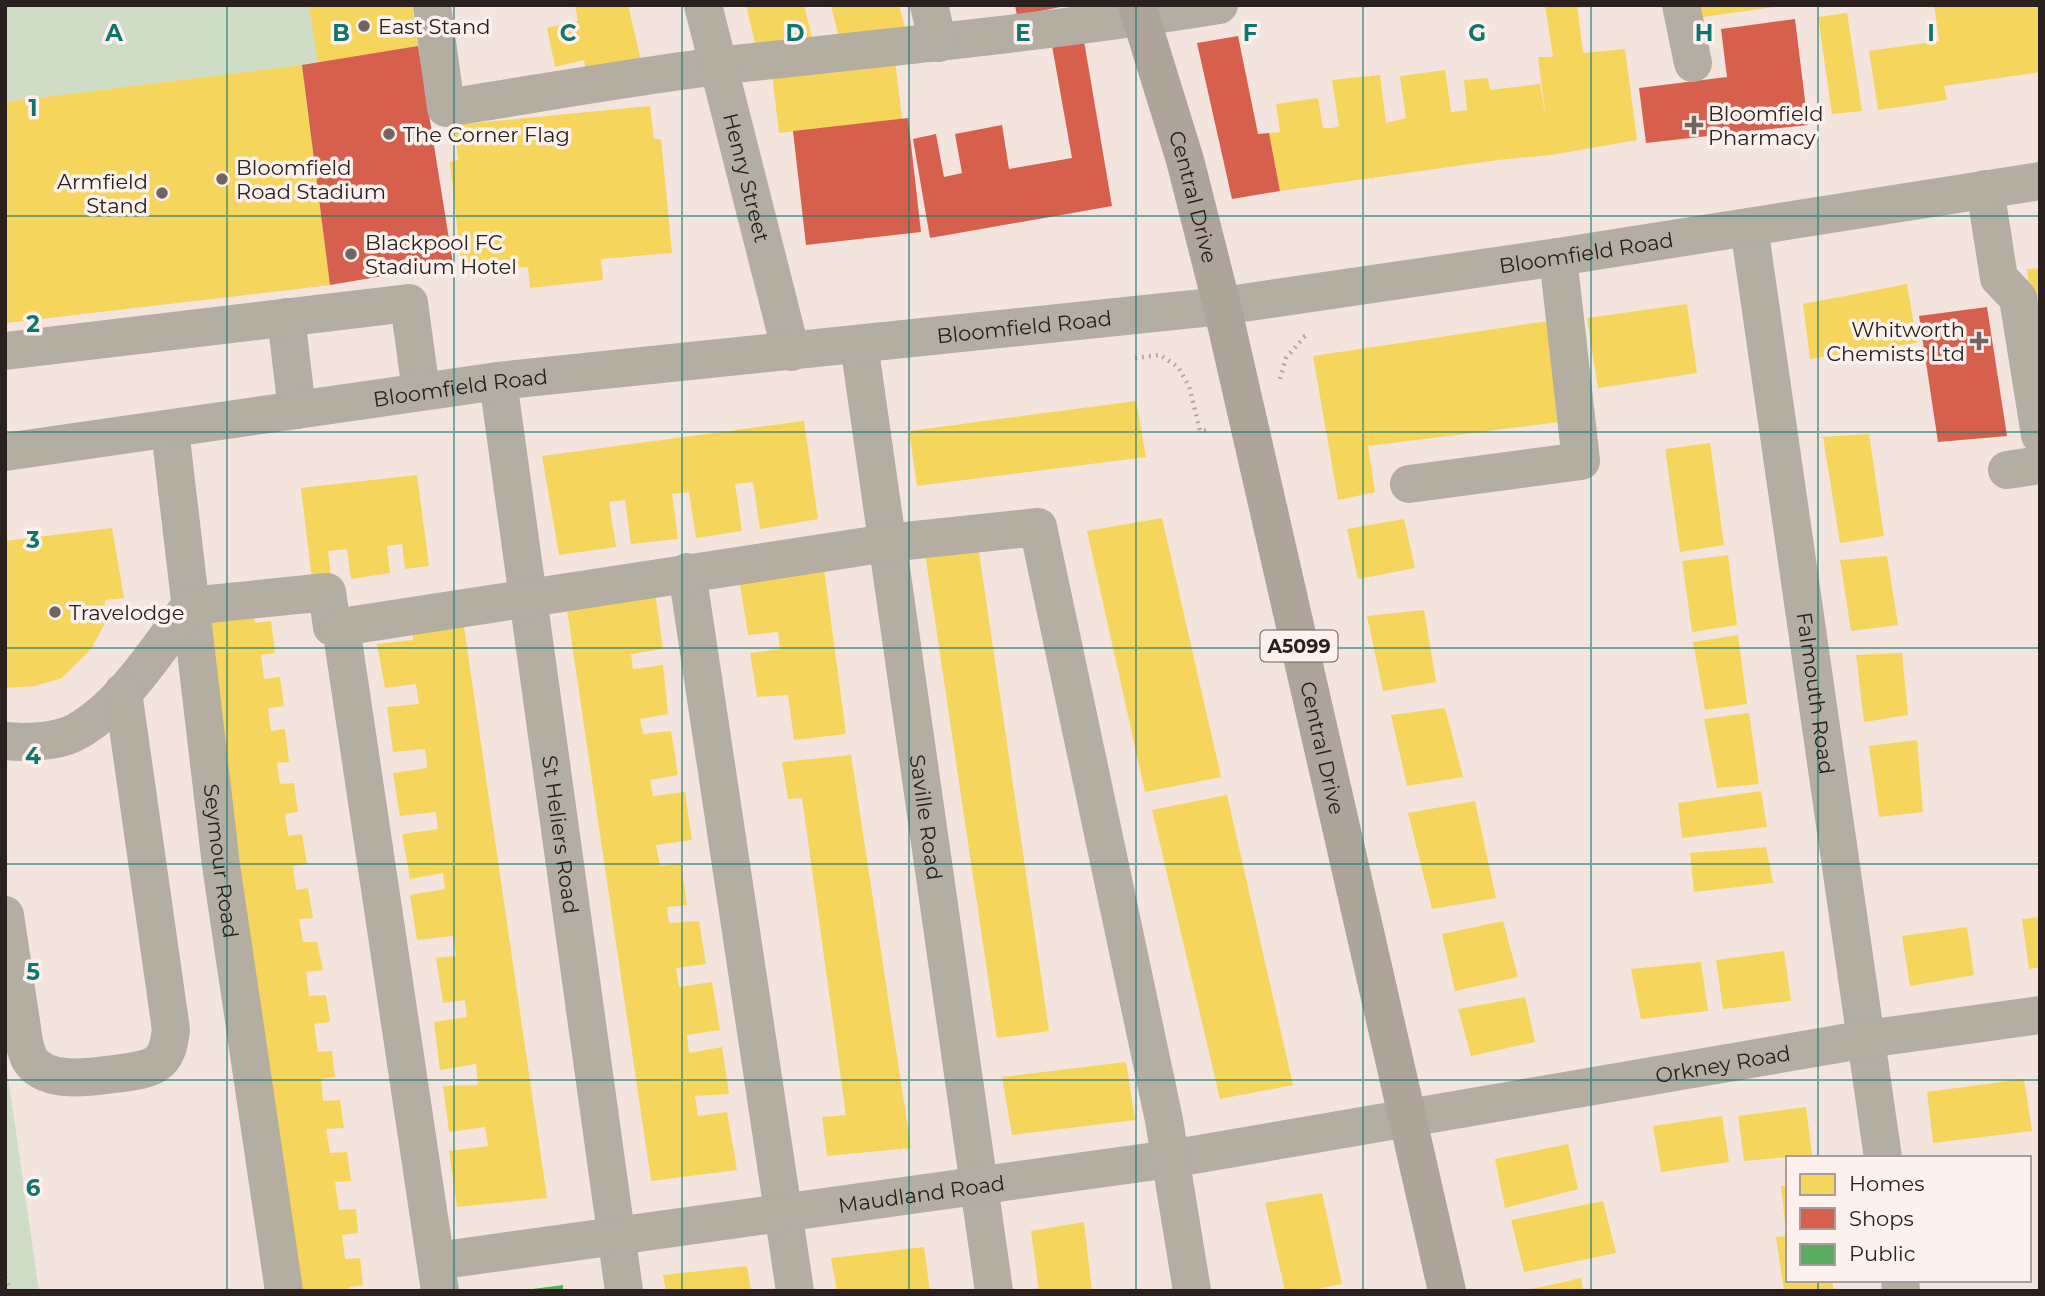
<svg xmlns="http://www.w3.org/2000/svg" width="2045" height="1296" font-family="Montserrat,sans-serif">
<style>
.green{fill:#cfddc6}
.homes{fill:#f6d55c}
.shops{fill:#d6604d}
.public{fill:#5aae61}
.lines{fill:none;stroke-linecap:round;stroke-linejoin:round}
.path{stroke:#b3aca5;stroke-width:4.5;stroke-dasharray:2 5;stroke-linecap:butt}
.minor{stroke:#b3ada2;stroke-width:38}
.major{stroke:#ada49a;stroke-width:38}
.grid{fill:none;stroke:#0f766e;stroke-width:2;stroke-opacity:0.55}
.poi-dot{fill:#706561;stroke:#fcf1ed;stroke-width:2.5}
.labels{text-anchor:middle;dominant-baseline:central;stroke-width:7;stroke-linejoin:round;paint-order:stroke}
.shield{fill:#fcf1ed;stroke:#695f5b;stroke-width:2}
.shield-label{font-size:19px;font-weight:bold;fill:#2a201d}
.poi-label{font-size:21px;fill:#2a201d;stroke:#fcf1ed;text-anchor:start}
.street-label{font-size:21px;fill:#2a201d;stroke:#fcf1ed}
.grid-label{font-size:23px;text-anchor:middle;font-weight:bold;fill:#0f766e;stroke:#fcf1ed;stroke-width:7;stroke-linejoin:round;paint-order:stroke}
</style>
<rect width="100%" height="100%" fill="#f3e4de"/>
<!-- green -->
<g class="green">
<polygon points="5,5 412,5 453,264 330,285 5,323"/>
<polygon points="5,1061 6,1063 39,1291 5,1291"/>
</g>
<!-- homes -->
<g class="homes">
<polygon points="309,5 412,5 418,46 318,63"/>
<polygon points="575,5 628,5 641,60 586,72 584,60 555,67 547,28 578,21"/>
<polygon points="746,5 804,5 812,38 756,47"/>
<polygon points="831,5 899,5 905,28 839,38"/>
<polygon points="1545,5 1577,5 1583,53 1625,49 1637,140 1551,155 1498,160 1280,191 1269,133 1280,132 1276,104 1318,98 1323,128 1333,128 1339,126 1332,80 1380,75 1386,123 1406,118 1400,76 1445,70 1451,112 1467,110 1464,80 1488,78 1490,90 1540,84 1546,120 1538,57 1553,57"/>
<polygon points="1686,5 1775,5 1775,7 1688,19"/>
<polygon points="1934,5 2040,5 2040,72 1944,86 1947,100 1878,110 1869,51 1939,41"/>
<polygon points="1847,13 1862,111 1832,114 1818,17"/>
<polygon points="895,60 902,119 779,133 772,74"/>
<polygon points="302,65 330,285 5,323 5,102"/>
<polygon points="650,106 654,139 661,139 672,253 601,259 603,280 530,288 528,267 462,272 450,162 458,160 454,125"/>
<polygon points="2040,268 2040,337 2035,338 2027,269"/>
<polygon points="1907,284 1917,343 1810,359 1803,304"/>
<polygon points="1687,304 1697,373 1598,388 1587,318"/>
<polygon points="1548,321 1559,422 1368,446 1375,492 1338,500 1313,356"/>
<polygon points="1136,401 1146,457 917,486 909,431"/>
<polygon points="804,421 818,519 760,529 753,482 735,484 742,531 696,538 689,492 672,494 678,539 631,544 625,500 609,502 616,547 559,555 542,456"/>
<polygon points="1869,434 1884,536 1840,543 1823,437"/>
<polygon points="1710,443 1724,545 1680,552 1665,449"/>
<polygon points="417,475 429,566 405,569 402,544 387,546 390,573 351,579 347,549 328,551 332,586 313,588 301,488"/>
<polygon points="1162,518 1221,777 1145,792 1087,531"/>
<polygon points="1404,519 1415,568 1358,579 1347,529"/>
<polygon points="112,528 124,598 105,600 104,625 91,649 62,678 35,686 5,688 5,541"/>
<polygon points="978,545 1049,1031 997,1038 925,553"/>
<polygon points="1728,555 1737,625 1692,632 1682,561"/>
<polygon points="1887,556 1898,625 1851,631 1840,560"/>
<polygon points="824,569 846,734 794,740 788,695 757,697 750,653 780,649 778,632 748,635 739,578"/>
<polygon points="655,592 663,649 631,654 633,669 663,665 668,714 640,719 643,734 671,731 678,775 650,780 653,796 685,792 692,840 656,845 660,866 681,863 687,905 667,907 669,923 699,921 706,964 676,968 679,987 712,982 720,1030 687,1035 689,1053 722,1047 729,1094 695,1096 698,1116 727,1112 737,1170 651,1181 566,603"/>
<polygon points="1424,610 1436,682 1383,691 1367,616"/>
<polygon points="254,612 255,623 271,621 275,653 261,655 264,679 280,677 284,706 268,708 271,731 285,729 289,762 277,763 280,784 294,783 298,812 285,814 288,836 302,834 307,864 293,866 296,890 308,888 313,918 299,919 303,942 317,942 323,970 306,972 309,996 326,995 330,1022 314,1024 318,1052 332,1051 335,1077 321,1079 323,1101 340,1100 344,1128 326,1129 330,1153 347,1152 351,1181 335,1182 339,1210 356,1209 358,1233 342,1235 345,1259 360,1258 363,1285 349,1287 349,1291 299,1291 206,618"/>
<polygon points="463,620 547,1198 457,1207 449,1151 488,1146 485,1127 449,1132 443,1086 478,1085 476,1064 440,1070 434,1022 467,1017 465,1000 443,1003 436,958 456,956 453,936 417,940 410,895 445,889 443,873 410,879 402,834 438,829 436,812 400,816 393,773 427,768 425,749 393,752 387,707 419,704 416,684 385,688 377,644 413,640 412,627"/>
<polygon points="1738,635 1747,704 1705,710 1693,642"/>
<polygon points="1902,653 1908,715 1864,722 1856,655"/>
<polygon points="1445,708 1463,777 1407,786 1391,715"/>
<polygon points="1749,713 1759,784 1717,788 1704,719"/>
<polygon points="1917,740 1923,812 1879,817 1869,746"/>
<polygon points="851,755 911,1148 827,1156 822,1117 846,1115 802,798 788,799 782,762"/>
<polygon points="1761,791 1767,827 1682,838 1678,803"/>
<polygon points="1227,795 1293,1085 1220,1099 1152,810"/>
<polygon points="1475,801 1496,898 1432,909 1408,813"/>
<polygon points="1766,847 1773,883 1694,892 1690,853"/>
<polygon points="2040,917 2040,967 2029,969 2022,919"/>
<polygon points="1503,921 1518,977 1455,991 1442,934"/>
<polygon points="1967,927 1974,975 1910,986 1902,936"/>
<polygon points="1784,951 1791,1001 1723,1009 1716,960"/>
<polygon points="1701,962 1708,1011 1641,1019 1631,969"/>
<polygon points="1525,997 1535,1042 1471,1056 1458,1009"/>
<polygon points="1126,1062 1135,1120 1012,1135 1002,1077"/>
<polygon points="2024,1079 2032,1131 1933,1143 1927,1092"/>
<polygon points="1806,1107 1812,1155 1744,1161 1738,1116"/>
<polygon points="1722,1116 1729,1162 1661,1172 1653,1126"/>
<polygon points="1568,1144 1578,1189 1505,1208 1495,1159"/>
<polygon points="1781,1186 1788,1186 1788,1221 1785,1222"/>
<polygon points="1322,1193 1342,1284 1307,1291 1285,1291 1265,1203"/>
<polygon points="1603,1201 1616,1253 1524,1272 1511,1220"/>
<polygon points="1084,1222 1092,1291 1039,1291 1031,1231"/>
<polygon points="1788,1236 1788,1280 1832,1280 1834,1291 1784,1291 1776,1237"/>
<polygon points="924,1247 930,1291 837,1291 831,1258"/>
<polygon points="747,1266 751,1291 666,1291 663,1275"/>
<polygon points="1581,1278 1583,1291 1528,1291 1528,1290"/>
</g>
<!-- shops -->
<g class="shops">
<polygon points="1015,5 1065,5 1065,6 1017,16"/>
<polygon points="1795,19 1808,125 1646,143 1639,88 1727,77 1721,29"/>
<polygon points="1083,35 1112,206 930,238 913,139 936,134 944,177 962,173 955,134 1002,125 1009,169 1072,158 1051,40"/>
<polygon points="1238,36 1258,134 1269,133 1280,191 1232,199 1197,43"/>
<polygon points="418,46 453,264 330,285 302,65"/>
<polygon points="908,118 921,232 806,245 793,131"/>
<polygon points="1987,307 2007,436 1938,442 1919,316"/>
</g>
<!-- public -->
<polygon class="public" points="563,1285 563,1291 533,1291 533,1289"/>
<g class="lines">
<!-- path -->
<g class="path">
<polyline points="1135,358 1160,355 1178,367 1189,386 1200,431 1210,430"/>
<polyline points="1280,379 1286,358 1305,336 1308,335"/>
<polyline points="5,1277 11,1291"/>
</g>
<!-- minor -->
<g class="minor">
<path d="M432,5L446,108C537,94 628,77 719,66C886,47 1053,32 1219,5"/>
<path id="s1" d="M703,5L791,352"/>
<polyline points="929,5 938,43"/>
<polyline points="1681,5 1693,63"/>
<polyline points="1985,189 1999,278 2018,298 2040,435"/>
<path id="s2" d="M1749,227L1883,1158"/>
<polyline points="286,317 297,410"/>
<path id="s3" d="M859,344L994,1291"/>
<polyline points="5,351 409,303 421,391"/>
<path id="s4" d="M498,381L624,1291"/>
<path id="s5" d="M170,430L221,865L284,1291"/>
<path id="s6" d="M5,452L498,381L1222,306L1558,257L2040,181"/>
<polyline points="2007,470 2040,465"/>
<polyline points="1409,484 1581,461 1558,257"/>
<polyline points="687,572 795,1291"/>
<path d="M5,741C26,743 55,742 74,733C122,708 158,648 190,606L327,592L332,627H341"/>
<path d="M5,915L24,1042C25,1047 27,1053 29,1058C44,1085 90,1077 114,1074C128,1072 145,1071 156,1064C168,1056 169,1042 171,1030L123,692"/>
<path id="s7" d="M436,1261L1170,1159L1867,1039L2040,1015"/>
<polyline points="1900,1280 1901,1291"/>
<polyline points="440,1291 341,627 887,543 1038,527 1164,1120 1192,1291"/>
</g>
<!-- major -->
<path class="major" id="s8" d="M1137,5L1185,160L1222,306L1447,1291"/>
</g>
<!-- grid -->
<path class="grid" d="M227,5V1291M454,5V1291M682,5V1291M909,5V1291M1136,5V1291M1363,5V1291M1591,5V1291M1818,5V1158M5,216H2040M5,432H2040M5,648H2040M5,864H2040M5,1080H2040M1818,1280V1291"/>
<!-- markers -->
<g class="poi-dot">
<circle cx="364" cy="26" r="7"/>
<path d="M1690.5 114.5h7v7h7v7h-7v7h-7v-7h-7v-7h7z"/>
<circle cx="389" cy="134" r="7"/>
<circle cx="222" cy="179" r="7"/>
<circle cx="162" cy="193" r="7"/>
<circle cx="351" cy="254" r="7"/>
<path d="M1975.5 330.5h7v7h7v7h-7v7h-7v-7h-7v-7h7z"/>
<circle cx="55" cy="612" r="7"/>
</g>
<g class="labels">
<!-- shield labels -->
<rect class="shield" x="1260.5" y="630.5" width="77" height="31" rx="5"/>
<g class="shield-label">
<text x="1299" y="646">A5099</text>
</g>
<!-- poi labels -->
<g class="poi-label">
<text x="378" y="26">East Stand</text>
<text x="1708" y="113">Bloomfield<tspan x="1708" dy="24">Pharmacy</tspan></text>
<text x="403" y="134">The Corner Flag</text>
<text x="236" y="167">Bloomfield<tspan x="236" dy="24">Road Stadium</tspan></text>
<text x="148" y="181" text-anchor="end">Armfield<tspan x="148" dy="24">Stand</tspan></text>
<text x="365" y="242">Blackpool FC<tspan x="365" dy="24">Stadium Hotel</tspan></text>
<text x="1965" y="329" text-anchor="end">Whitworth<tspan x="1965" dy="24">Chemists Ltd</tspan></text>
<text x="69" y="612">Travelodge</text>
</g>
<!-- street labels -->
<g class="street-label">
<text stroke="none"><textPath href="#s1" startOffset="178">Henry Street</textPath></text>
<text stroke="none"><textPath href="#s8" startOffset="200">Central Drive</textPath></text>
<text stroke="none"><textPath href="#s6" startOffset="1594">Bloomfield Road</textPath></text>
<text stroke="none"><textPath href="#s6" startOffset="1027">Bloomfield Road</textPath></text>
<text stroke="none"><textPath href="#s6" startOffset="460">Bloomfield Road</textPath></text>
<text stroke="none"><textPath href="#s2" startOffset="471">Falmouth Road</textPath></text>
<text stroke="none"><textPath href="#s8" startOffset="766">Central Drive</textPath></text>
<text stroke="none"><textPath href="#s3" startOffset="478">Saville Road</textPath></text>
<text stroke="none"><textPath href="#s4" startOffset="458">St Heliers Road</textPath></text>
<text stroke="none"><textPath href="#s5" startOffset="434">Seymour Road</textPath></text>
<text stroke="none"><textPath href="#s7" startOffset="1302">Orkney Road</textPath></text>
<text stroke="none"><textPath href="#s7" startOffset="490">Maudland Road</textPath></text>
</g>
</g>
<g class="grid-label">
<text x="114" y="41">A</text>
<text x="341" y="41">B</text>
<text x="568" y="41">C</text>
<text x="795" y="41">D</text>
<text x="1023" y="41">E</text>
<text x="1250" y="41">F</text>
<text x="1477" y="41">G</text>
<text x="1704" y="41">H</text>
<text x="1931" y="41">I</text>
<text x="33" y="116">1</text>
<text x="33" y="332">2</text>
<text x="33" y="548">3</text>
<text x="33" y="764">4</text>
<text x="33" y="980">5</text>
<text x="33" y="1196">6</text>
</g>
<!-- border -->
<rect width="2045" height="1296" fill="none" stroke="#2a201d" stroke-width="14"/>
<!-- legend -->
<rect x="1786" y="1156" width="245" height="126" fill="#fcf1ed" stroke="#a89d9a" stroke-width="2"/>
<rect x="1800" y="1174" width="35" height="21" fill="#f6d55c" stroke="#a89d9a" stroke-width="2"/>
<text x="1849" y="1191" font-size="21" fill="#2a201d">Homes</text>
<rect x="1800" y="1208" width="35" height="21" fill="#d6604d" stroke="#a89d9a" stroke-width="2"/>
<text x="1849" y="1226" font-size="21" fill="#2a201d">Shops</text>
<rect x="1800" y="1244" width="35" height="21" fill="#5aae61" stroke="#a89d9a" stroke-width="2"/>
<text x="1849" y="1261" font-size="21" fill="#2a201d">Public</text>
</svg>
